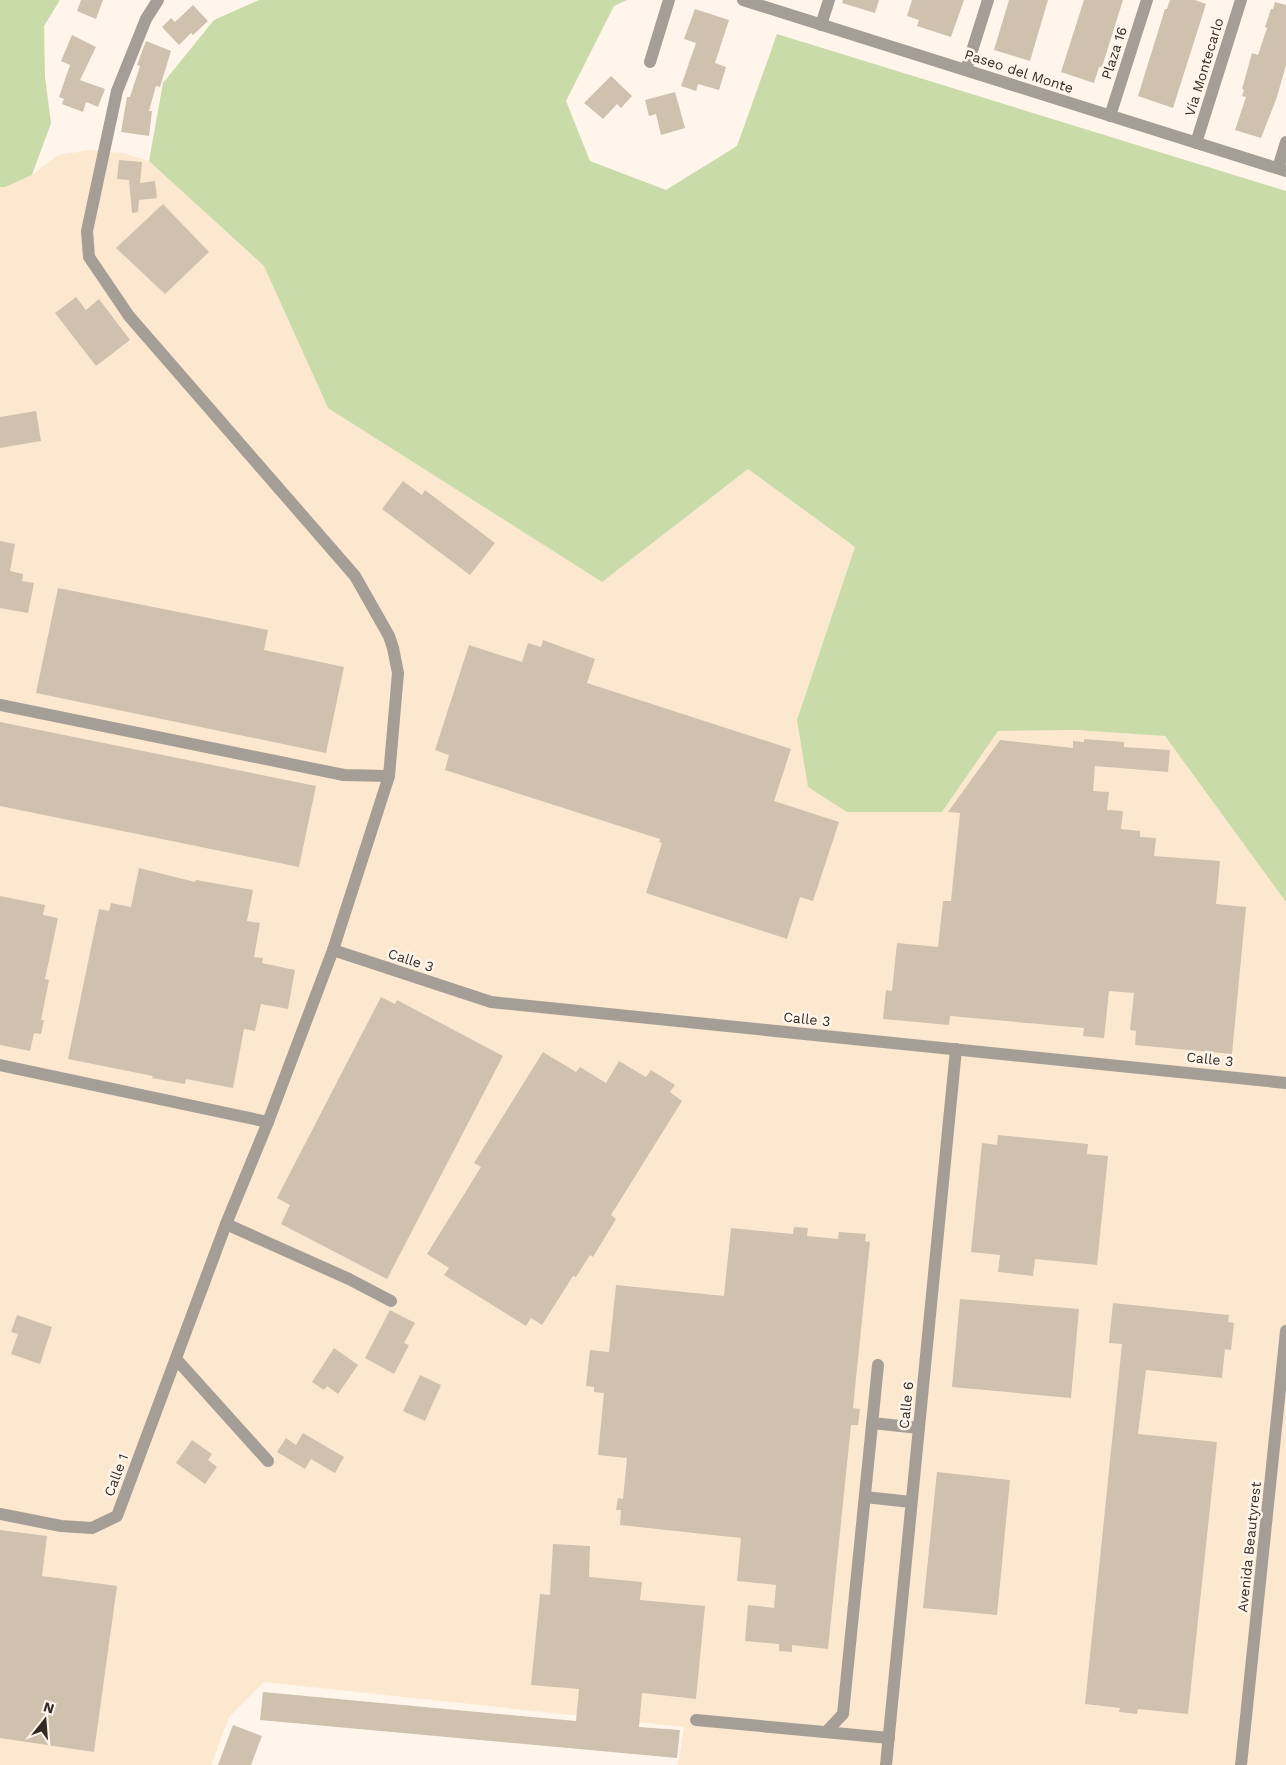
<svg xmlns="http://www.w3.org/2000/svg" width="1286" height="1765" font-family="'Work Sans',sans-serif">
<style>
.built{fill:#fce8cf}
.green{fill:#c8dba9}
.building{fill:#d0c1af}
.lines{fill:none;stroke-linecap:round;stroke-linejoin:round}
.minor{stroke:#a59e97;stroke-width:12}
.labels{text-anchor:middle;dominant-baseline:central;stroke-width:5;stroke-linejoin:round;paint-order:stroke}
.street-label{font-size:14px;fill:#322c25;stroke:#fff5ea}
</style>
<rect width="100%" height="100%" fill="#fff5ea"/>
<!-- built -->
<polygon class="built" points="90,150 123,153 149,161 264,266 328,408 602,582 748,469 855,547 797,720 942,812 998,731 1075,730 1165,736 1286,902 1286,1765 678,1765 684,1727 264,1682 229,1717 211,1765 0,1765 0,187 5,186 32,175 58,155"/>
<!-- green -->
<g class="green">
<polygon points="0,0 60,0 44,26 45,77 51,123 32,175 5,187 0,187"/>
<polygon points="259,0 627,0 614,6 566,101 590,161 666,190 737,146 777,34 1286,191 1286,902 1165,736 1075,730 998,731 942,812 847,812 808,787 797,720 855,547 748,469 602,582 328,408 264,266 149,161 163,83 214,20"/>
</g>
<!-- building -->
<g class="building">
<polygon points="81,0 103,0 96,19 77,11"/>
<polygon points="843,0 879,0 875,13 842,3"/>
<polygon points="912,0 964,0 951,37 917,26 919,20 907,16"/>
<polygon points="1009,0 1048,0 1030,61 994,50"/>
<polygon points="1084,0 1123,0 1102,67 1099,67 1094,83 1061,72"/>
<polygon points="1170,0 1195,0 1206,4 1173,108 1138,96 1165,9 1167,9"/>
<polygon points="1275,2 1286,5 1286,65 1277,97 1261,138 1235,130 1246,97 1242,96 1244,90 1242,89 1252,53 1258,55 1267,28 1265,27 1271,9 1273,9"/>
<polygon points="193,5 208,21 193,35 191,33 179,45 162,27 171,18 175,22"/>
<polygon points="695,9 729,20 715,63 726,67 719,90 698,84 696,91 681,86 696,43 684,39"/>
<polygon points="72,35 96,47 80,80 105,89 98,107 86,102 83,112 62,104 64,99 59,97 70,65 61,61"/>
<polygon points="146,41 171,51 160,87 156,86 149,111 152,111 149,136 121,132 127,97 130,97 140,66 137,65"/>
<polygon points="611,76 632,96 621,108 617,104 603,119 584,103"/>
<polygon points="675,92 685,128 661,135 656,114 649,116 645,100"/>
<polygon points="119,160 142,162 140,183 155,181 157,198 139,200 138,212 132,213 129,180 117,179"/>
<polygon points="163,204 209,252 165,294 116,248"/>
<polygon points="76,297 86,310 99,299 130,340 96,366 55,313"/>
<polygon points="36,411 41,441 0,448 0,417"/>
<polygon points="403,481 422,495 425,490 495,543 470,575 382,509"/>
<polygon points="0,541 15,544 10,571 23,574 22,581 34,583 28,613 0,608"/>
<polygon points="58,588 268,630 264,650 344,667 326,753 36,693"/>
<polygon points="543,640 595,659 587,683 791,749 774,801 839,822 813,901 800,897 787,939 646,893 662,843 659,842 660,839 445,770 449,755 435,750 469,645 522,662 528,643 541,647"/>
<polygon points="0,722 316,786 299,867 0,806"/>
<polygon points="1084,739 1124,742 1124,747 1170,750 1168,772 1095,766 1093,791 1109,792 1107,810 1123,811 1121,829 1140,831 1140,837 1156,838 1154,856 1220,861 1216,904 1246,907 1232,1054 1135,1045 1136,1031 1130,1030 1134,993 1109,991 1104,1038 1083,1036 1084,1028 950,1016 949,1025 883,1019 886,990 892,991 897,943 938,947 943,901 951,901 960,813 948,812 1000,740 1073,748 1073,741 1084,742"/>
<polygon points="139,868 195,882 196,880 253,890 247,921 260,923 254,957 263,958 262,963 295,970 288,1009 261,1004 255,1031 244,1029 233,1088 186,1079 185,1084 152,1078 153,1076 68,1059 99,909 109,911 111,903 131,907"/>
<polygon points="0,896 45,905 43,915 58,918 45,979 49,980 41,1020 44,1020 41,1034 34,1033 30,1051 0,1045"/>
<polygon points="381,997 395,1004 397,1000 503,1056 387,1279 281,1224 290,1205 277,1198"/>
<polygon points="543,1052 576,1072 580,1067 606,1083 619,1061 646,1077 651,1070 675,1085 670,1092 682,1101 611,1215 616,1219 593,1257 590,1255 576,1277 573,1276 542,1325 531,1318 526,1326 444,1275 449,1268 427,1254 481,1167 474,1163"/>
<polygon points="998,1135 1088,1144 1087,1154 1108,1156 1097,1265 1035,1259 1033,1276 998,1272 1000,1255 971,1252 982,1143 997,1145"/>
<polygon points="794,1227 808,1228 807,1236 838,1239 839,1232 866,1234 865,1241 870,1242 853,1408 860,1409 858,1425 851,1425 828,1649 792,1645 792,1652 779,1651 779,1644 745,1641 748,1605 774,1608 776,1585 737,1581 741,1538 620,1525 621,1510 616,1510 618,1498 623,1499 627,1458 598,1455 604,1393 594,1392 594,1387 586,1386 590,1350 609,1352 616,1285 724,1296 731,1228 793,1234"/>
<polygon points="960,1299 1079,1309 1071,1398 952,1387"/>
<polygon points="1113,1303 1229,1315 1228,1322 1234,1323 1231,1350 1225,1349 1222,1378 1146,1370 1138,1434 1217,1442 1188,1714 1138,1709 1137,1714 1119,1712 1120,1708 1085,1704 1122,1344 1109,1343"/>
<polygon points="390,1310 415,1323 404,1343 409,1345 394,1374 365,1358"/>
<polygon points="17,1315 52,1327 40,1364 11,1354 18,1334 11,1332"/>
<polygon points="334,1348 358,1365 338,1394 327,1386 324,1390 312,1382"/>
<polygon points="420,1375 441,1385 425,1421 403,1411"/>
<polygon points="303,1433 344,1457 335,1473 311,1459 305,1469 277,1452 286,1438 296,1445"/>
<polygon points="192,1440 212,1454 208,1460 217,1467 205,1484 176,1463"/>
<polygon points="937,1472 1010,1480 997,1615 923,1608"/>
<polygon points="0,1530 47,1536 42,1576 117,1586 94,1752 0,1738"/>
<polygon points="553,1544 590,1546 589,1577 642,1582 640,1600 705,1606 696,1699 642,1693 639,1727 680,1730 677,1758 260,1720 263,1692 576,1721 579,1689 531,1685 540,1594 550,1595"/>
<polygon points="233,1725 262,1736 251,1765 218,1765"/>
</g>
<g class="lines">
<!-- minor -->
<g class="minor">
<polyline points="743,0 1286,171"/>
<polyline points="821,25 829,0"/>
<polyline points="650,62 669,0"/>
<polyline points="966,70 988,0"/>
<polyline points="1110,116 1147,0"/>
<polyline points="1196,143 1241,0"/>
<polyline points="1278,168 1286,142"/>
<polyline points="0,705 344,775 389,776"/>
<polyline points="333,950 491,1002 1286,1083"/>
<polyline points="0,1065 268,1122"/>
<polyline points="226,1224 349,1279 391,1301"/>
<polyline points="177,1360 268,1461"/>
<polyline points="872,1423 919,1428"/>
<polyline points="865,1497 911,1502"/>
<polyline points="0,1514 61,1526 92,1528 117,1516 226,1224 268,1122 333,950 389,776 398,673 393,648 389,636 355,576 129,316 89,257 87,231 117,91 146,19 158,0"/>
<polyline points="696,1720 889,1738"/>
<polyline points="826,1732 843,1714 878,1365"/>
<polyline points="886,1765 956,1049"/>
<polyline points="1241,1765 1286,1331"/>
</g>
</g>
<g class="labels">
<!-- street labels -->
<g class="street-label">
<text transform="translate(1114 53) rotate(-72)">Plaza 16</text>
<text transform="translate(1204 67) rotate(-73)">Vía Montecarlo</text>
<text transform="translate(1019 71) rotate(18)">Paseo del Monte</text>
<text transform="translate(411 960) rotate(18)">Calle 3</text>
<text transform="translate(807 1019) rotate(6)">Calle 3</text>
<text transform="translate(1210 1059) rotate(6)">Calle 3</text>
<text transform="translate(906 1405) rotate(-84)">Calle 6</text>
<text transform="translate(116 1475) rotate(-69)">Calle 1</text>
<text transform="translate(1249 1547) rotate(-84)">Avenida Beautyrest</text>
</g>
</g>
<!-- north arrow -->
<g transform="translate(45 1720) rotate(17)" stroke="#fff5ea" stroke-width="4" paint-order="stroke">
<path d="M0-4L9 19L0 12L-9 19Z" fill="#322c25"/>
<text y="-8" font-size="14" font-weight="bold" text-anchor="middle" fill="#322c25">N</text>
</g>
</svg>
